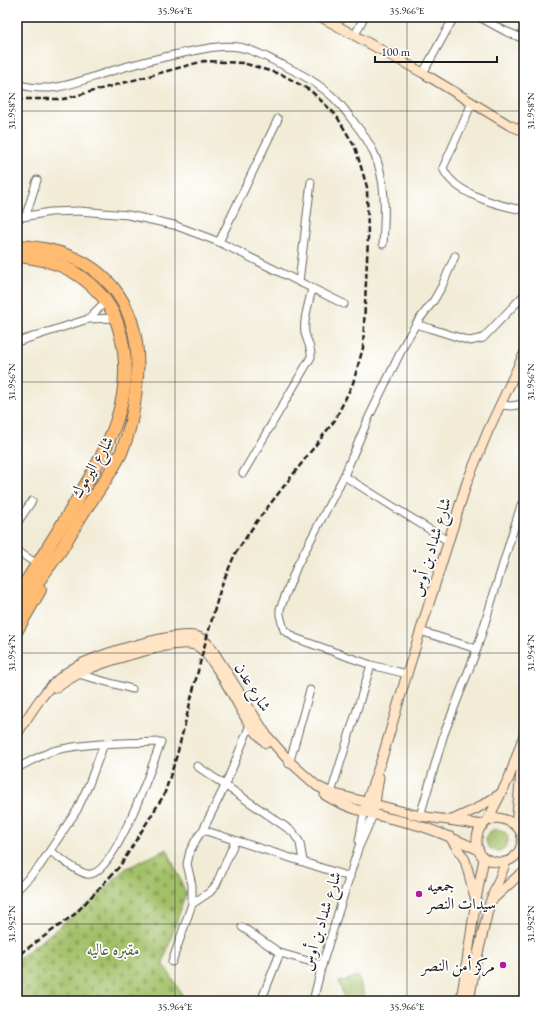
<svg xmlns="http://www.w3.org/2000/svg" width="541" height="1018" font-family="'EB Garamond',Amiri,serif">
<style>
.grass{fill:url(#grass-dots);stroke:#606e42}
.cemetery{fill:url(#cemetery-stones);stroke:#606e42}
.pitch{fill:#a3c067;stroke:#606e42}
.lines{fill:none;stroke-linecap:round;stroke-linejoin:round}
.street-casing{stroke:#67655d;stroke-width:9}
.secondary-casing{stroke:#67655d;stroke-width:11}
.highway-casing{stroke:#67655d;stroke-width:14}
.street{stroke:#fff;stroke-width:7}
.secondary{stroke:#ffe4c6;stroke-width:9}
.highway{stroke:#ffbb71;stroke-width:12}
.rail{stroke:#1c1c1c;stroke-width:2.5;stroke-dasharray:6 3;stroke-linecap:butt}
.ticks{fill:none;stroke:#1c1c1c;stroke-width:1;stroke-opacity:0.45}
.poi-dot{fill:#b5179e;stroke:#fff;stroke-width:1.5}
.labels{text-anchor:middle;dominant-baseline:central;stroke-width:3.5;stroke-linejoin:round;paint-order:stroke}
.street-label{font-size:16px;fill:#1c1c1c;stroke:#fff}
.poi-label{font-size:16px;fill:#1c1c1c;stroke:#fff;text-anchor:start}
.park-label{font-size:16px;fill:#525e3a;stroke:#fff}
.neatline{fill:none;stroke:#1c1c1c;stroke-width:1.5}
.ticks-label{font-size:10px;text-anchor:middle;fill:#1c1c1c}
</style>
<defs>
<pattern id="grass-dots" width="8" height="8" patternUnits="userSpaceOnUse"><rect width="8" height="8" fill="#a3c067"/><path d="M2 2h.1M6 6h.1" fill="none" stroke="#8ca459" stroke-width="1.8" stroke-linecap="round"/></pattern>
<pattern id="cemetery-stones" width="16" height="16" patternUnits="userSpaceOnUse"><rect width="16" height="16" fill="#a3c067"/><path d="M2 7V4a2 2 0 0 1 4 0v3zM10 15v-3a2 2 0 0 1 4 0v3z" fill="#8ca459"/></pattern>
</defs>
<rect width="100%" height="100%" fill="#fff"/>
<filter id="ink" filterUnits="userSpaceOnUse"><feTurbulence type="fractalNoise" baseFrequency=".025" numOctaves="2"/><feDisplacementMap in="SourceGraphic" scale="8" xChannelSelector="R" yChannelSelector="G"/><feConvolveMatrix kernelMatrix="1 2 1 2 8 2 1 2 1" color-interpolation-filters="sRGB"/></filter>
<filter id="wash" filterUnits="userSpaceOnUse"><feTurbulence type="fractalNoise" baseFrequency=".012" numOctaves="4" result="noise"/><feDisplacementMap in="SourceGraphic" scale="16" xChannelSelector="R" yChannelSelector="G"/><feGaussianBlur stdDeviation="0.9" result="paint"/><feColorMatrix in="noise" values="0 0 0 0 0 0 0 0 0 0 0 0 0 0 0 0 0 1.4 0 .05"/><feComposite in="paint" operator="in"/></filter>
<g filter="url(#wash)">
<rect width="100%" height="100%" fill="#f2ecd7"/>
<!-- grass -->
<circle class="grass" cx="497" cy="840" r="11"/>
<!-- cemetery -->
<polygon class="cemetery" points="167,849 186,893 163,963 186,1001 21,1001 17,996 17,960 93,900 125,869"/>
<!-- pitch -->
<polygon class="pitch" points="358,976 366,1001 345,1001 339,982"/>
</g>
<g filter="url(#ink)">
<g class="lines">
<defs>
<g id="street">
<polyline points="479,17 505,31 524,39"/>
<polyline points="355,35 364,17"/>
<polyline points="423,73 454,17"/>
<path d="M17,84C50,94 72,84 102,74C132,64 163,57 193,51C208,48 223,45 238,47C254,49 269,59 283,65C303,75 320,84 336,100C342,106 348,114 353,121C361,131 368,140 373,151C387,180 385,213 383,244"/>
<path d="M472,103L443,168C453,194 500,206 524,210"/>
<polyline points="26,215 37,180"/>
<polyline points="17,218 50,212 79,211 128,215 174,225 219,242 344,304"/>
<polyline points="219,242 278,119"/>
<polyline points="299,282 311,182"/>
<polyline points="88,319 106,301"/>
<polyline points="416,324 470,341 483,338 524,295"/>
<polyline points="17,342 88,319 117,318"/>
<polyline points="500,405 511,406 524,404"/>
<path d="M243,473L311,357C312,349 307,341 305,333C303,319 309,303 312,289"/>
<polyline points="344,476 448,541"/>
<polyline points="17,523 32,501"/>
<polyline points="17,551 37,564"/>
<polyline points="420,631 477,649"/>
<polyline points="78,674 132,689"/>
<polyline points="407,674 371,665 295,638 284,630 280,615 280,609 297,566 344,476 369,417 406,341 416,324 434,300 442,286 455,256"/>
<polyline points="289,764 310,690"/>
<polyline points="197,766 293,832 300,843 303,861"/>
<path d="M17,768C29,762 41,755 53,751C86,742 127,743 161,742C153,763 113,880 87,874C76,872 60,857 50,851"/>
<polyline points="331,793 371,665"/>
<polyline points="420,816 444,734 477,649 521,505 524,506"/>
<polyline points="203,830 350,877"/>
<polyline points="359,841 364,813"/>
<polyline points="17,890 39,867 77,810 89,784 104,744"/>
<polyline points="192,904 210,892 216,885 235,841"/>
<polyline points="242,927 280,953 322,965"/>
<polyline points="172,962 192,904 192,885 187,864 190,851 197,838 203,830 225,786 252,720"/>
<polyline points="261,1001 280,953"/>
<polyline points="313,1001 322,965 358,849 373,815"/>
</g>
<g id="secondary">
<polyline points="321,17 423,73 509,125 524,131"/>
<path d="M56,688C67,680 79,673 91,668C109,661 181,637 197,646C214,656 237,704 248,722C253,730 260,736 266,743"/>
<path d="M17,734C30,714 43,691 62,676C69,670 77,666 85,662C107,652 173,632 195,636C201,637 205,641 210,646L267,736L290,762L317,786L331,793L420,816L483,825"/>
<path d="M325,795C352,812 383,816 413,824C436,830 457,840 479,850"/>
<polyline points="365,807 383,755 407,674 467,482 488,431 524,354"/>
<polyline points="374,809 379,777"/>
<path d="M497,818C513,820 528,831 520,849C514,862 502,865 489,860C489,860 484,858 484,858C474,850 475,833 483,824C487,821 492,819 497,818Z"/>
<polyline points="452,820 476,809 500,794"/>
<polyline points="487,821 509,778 524,735"/>
<polyline points="516,825 523,749"/>
<polyline points="450,837 465,860 475,897"/>
<polyline points="492,900 519,875 524,873"/>
<polyline points="461,1001 476,900 484,858"/>
<polyline points="469,1001 476,962 490,902 506,862"/>
</g>
<g id="highway">
<path d="M17,246C103,250 146,304 136,388C134,411 130,432 121,453C112,471 100,488 89,504C79,518 71,533 62,548C47,570 31,590 17,612"/>
<path d="M17,256C53,259 78,269 102,296C113,310 117,320 121,336C136,398 108,447 78,498C59,531 38,563 17,596"/>
<polyline points="17,630 40,590"/>
</g>
</defs>
<!-- street casing -->
<use href="#street" class="street-casing"/>
<!-- secondary casing -->
<use href="#secondary" class="secondary-casing"/>
<!-- highway casing -->
<use href="#highway" class="highway-casing"/>
<!-- street -->
<use href="#street" class="street"/>
<!-- secondary -->
<use href="#secondary" class="secondary"/>
<!-- highway -->
<use href="#highway" class="highway"/>
<!-- rail -->
<polyline class="rail" points="17,99 64,99 204,61 243,63 283,75 311,91 336,115 355,147 367,187 368,238 363,348 353,383 335,420 257,521 235,554 221,587 203,651 177,755 164,795 120,866 75,914 17,956"/>
</g>
</g>
<!-- ticks -->
<path class="ticks" d="M175,17V1001M407,17V1001M17,111H524M17,382H524M17,653H524M17,924H524"/>
<!-- markers -->
<g class="poi-dot">
<circle cx="419" cy="894" r="4"/>
<circle cx="503" cy="965" r="4"/>
</g>
<g class="labels">
<!-- street labels -->
<g class="street-label">
<text transform="translate(92 467) rotate(-60)">شارع اليرموك</text>
<text transform="translate(431 547) rotate(-73)">شارع شداد بن أوس</text>
<text transform="translate(253 687) rotate(58)">شارع عدن</text>
<text transform="translate(321 921) rotate(-73)">شارع شداد بن أوس</text>
</g>
<!-- poi labels -->
<g class="poi-label">
<text x="427" y="885">جمعيه<tspan x="427" dy="18">سيدات النصر</tspan></text>
<text x="495" y="965" text-anchor="end">مركز أمن النصر</text>
</g>
<!-- park labels -->
<g class="park-label">
<text x="113" y="949">مقبره عاليه</text>
</g>
</g>
<!-- margin -->
<rect width="541" height="1018" fill="none" stroke="#fff" stroke-width="44"/>
<!-- scale -->
<path d="M375 56v6h122v-6" fill="none" stroke="#1c1c1c" stroke-width="2"/>
<text x="381" y="56" font-size="12" fill="#1c1c1c" stroke="#ffffff" stroke-width="3" paint-order="stroke">100 m</text>
<rect x="22" y="22" width="497" height="974" class="neatline"/>
<g class="ticks-label">
<text x="175" y="14">35.964°E</text>
<text x="407" y="14">35.966°E</text>
<text transform="translate(11 111) rotate(-90)" y="4">31.958°N</text>
<text transform="translate(530 111) rotate(-90)" y="4">31.958°N</text>
<text transform="translate(11 382) rotate(-90)" y="4">31.956°N</text>
<text transform="translate(530 382) rotate(-90)" y="4">31.956°N</text>
<text transform="translate(11 653) rotate(-90)" y="4">31.954°N</text>
<text transform="translate(530 653) rotate(-90)" y="4">31.954°N</text>
<text transform="translate(11 924) rotate(-90)" y="4">31.952°N</text>
<text transform="translate(530 924) rotate(-90)" y="4">31.952°N</text>
<text x="175" y="1010">35.964°E</text>
<text x="407" y="1010">35.966°E</text>
</g>
</svg>
